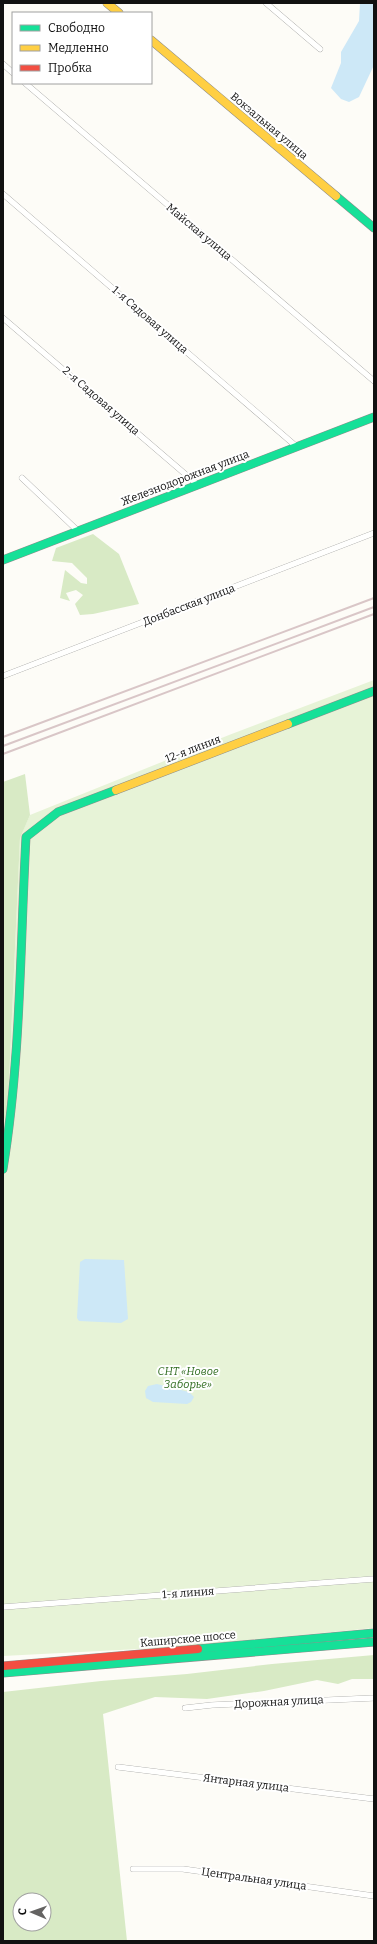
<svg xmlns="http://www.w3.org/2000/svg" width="377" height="1944" font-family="Bitter,serif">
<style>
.green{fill:#e7f3d7}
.forest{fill:#d8eac5;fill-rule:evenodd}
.water{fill:#cde8f7}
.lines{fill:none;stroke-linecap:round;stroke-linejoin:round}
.street-casing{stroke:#979795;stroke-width:6}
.fast-casing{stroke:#8e8d8b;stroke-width:9}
.slow-casing{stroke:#8e8d8b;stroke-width:9}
.jam-casing{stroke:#8e8d8b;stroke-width:9}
.street{stroke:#fffffe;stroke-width:5.5}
.fast{stroke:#16e098;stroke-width:8}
.slow{stroke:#ffcf43;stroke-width:8}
.jam{stroke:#f24e42;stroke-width:8}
.rail{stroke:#d9c6c7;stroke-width:2}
.labels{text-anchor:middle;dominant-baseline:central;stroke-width:4;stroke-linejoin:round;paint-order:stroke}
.street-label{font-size:11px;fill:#111;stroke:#fff}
.park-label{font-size:11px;font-style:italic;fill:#2f6b1f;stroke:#fff}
</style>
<rect width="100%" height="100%" fill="#fdfcf7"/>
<!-- green -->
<polygon class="green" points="374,680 374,1628 178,1647 3,1656 3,1127 8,1103 20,837 30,815 229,735"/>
<!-- forest -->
<g class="forest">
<polygon points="93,534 119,554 139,604 93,614 80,615 75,604 83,595 76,590 66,593 70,601 60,598 65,570 81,583 87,584 87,578 72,563 52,561 56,548"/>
<polygon points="25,774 30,815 20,838 8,1103 3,1127 3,782"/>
<path d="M374,1655V1679H352L338,1684L317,1680L264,1691L207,1699L155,1697L103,1714L127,1941H3V1692L101,1681L187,1674L272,1664ZM20,1900H44V1924H20Z"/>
</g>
<!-- water -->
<g class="water">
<polygon points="360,3 374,3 374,65 359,97 349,102 341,99 331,88 341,63 341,52 359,21"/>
<polygon points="85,1259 124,1260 128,1319 121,1323 79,1321 77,1318 80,1262"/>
<polygon points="157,1384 189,1392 194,1397 191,1402 187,1404 153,1402 146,1398 145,1391 148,1386"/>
</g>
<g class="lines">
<defs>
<g id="street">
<polyline points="266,3 320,49"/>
<polyline points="3,64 13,73"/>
<polyline points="25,83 374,381"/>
<polyline points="3,194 297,447"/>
<polyline points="3,318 198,485"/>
<polyline points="22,478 78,531"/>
<polyline points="3,676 374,533"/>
<polyline points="3,1607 374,1579"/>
<polyline points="185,1708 212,1705 374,1698"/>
<polyline points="118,1767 374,1799"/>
<polyline points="133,1869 183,1869 374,1896"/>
</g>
<g id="fast">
<polyline points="336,196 374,228"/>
<polyline points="3,560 374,417"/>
<polyline points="288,724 374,691"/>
<path d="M3,1169C21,1059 20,948 26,837L58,812L116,790"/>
<polyline points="198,1649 374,1633"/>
<polyline points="3,1673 374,1642"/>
</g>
<g id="slow">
<polyline points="107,3 119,13"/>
<polyline points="151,40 336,196"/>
<polyline points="116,790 288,724"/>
</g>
<polyline id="jam" points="3,1666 198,1649"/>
</defs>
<!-- street casing -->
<use href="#street" class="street-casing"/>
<!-- fast casing -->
<use href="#fast" class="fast-casing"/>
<!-- slow casing -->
<use href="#slow" class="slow-casing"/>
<!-- jam casing -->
<use href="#jam" class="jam-casing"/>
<!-- street -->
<use href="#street" class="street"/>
<!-- fast -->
<use href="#fast" class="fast"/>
<!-- slow -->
<use href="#slow" class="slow"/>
<!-- jam -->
<use href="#jam" class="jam"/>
<!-- rail -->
<g class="rail">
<polyline points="3,737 374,598"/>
<polyline points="3,746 374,607"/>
<polyline points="3,754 374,614"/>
</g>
</g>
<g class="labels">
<!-- street labels -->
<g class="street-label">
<text transform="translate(269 126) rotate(40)">Вокзальная улица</text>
<text transform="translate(199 232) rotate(40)">Майская улица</text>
<text transform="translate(150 320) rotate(41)">1-я Садовая улица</text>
<text transform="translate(101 401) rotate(41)">2-я Садовая улица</text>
<text transform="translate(185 478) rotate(-21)">Железнодорожная улица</text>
<text transform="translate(189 605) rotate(-21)">Донбасская улица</text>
<text transform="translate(193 749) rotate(-21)">12-я линия</text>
<text transform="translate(188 1593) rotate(-4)">1-я линия</text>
<text transform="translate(188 1639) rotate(-5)">Каширское шоссе</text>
<text transform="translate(279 1702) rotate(-3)">Дорожная улица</text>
<text transform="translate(246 1783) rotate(7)">Янтарная улица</text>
<text transform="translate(254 1879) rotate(8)">Центральная улица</text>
</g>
<!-- park labels -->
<g class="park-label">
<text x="188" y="1371">СНТ «Новое<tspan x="188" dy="13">Заборье»</tspan></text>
</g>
</g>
<!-- border -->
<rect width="377" height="1944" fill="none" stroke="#111111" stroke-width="8"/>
<!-- legend -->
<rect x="12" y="12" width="140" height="72" fill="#ffffff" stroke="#a0a0a0"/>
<rect x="20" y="25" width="20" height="6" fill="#16e098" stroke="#a0a0a0"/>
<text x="48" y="32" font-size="12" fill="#111111">Свободно</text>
<rect x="20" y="45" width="20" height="6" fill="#ffcf43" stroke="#a0a0a0"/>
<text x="48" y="52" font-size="12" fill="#111111">Медленно</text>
<rect x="20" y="65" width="20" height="6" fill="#f24e42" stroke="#a0a0a0"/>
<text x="48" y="72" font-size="12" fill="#111111">Пробка</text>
<!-- north arrow -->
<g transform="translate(32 1912) rotate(272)"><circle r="19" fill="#ffffff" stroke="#a0a0a0"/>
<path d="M0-3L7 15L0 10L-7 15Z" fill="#646362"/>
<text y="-6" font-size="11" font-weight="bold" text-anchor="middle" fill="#111111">С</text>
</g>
</svg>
